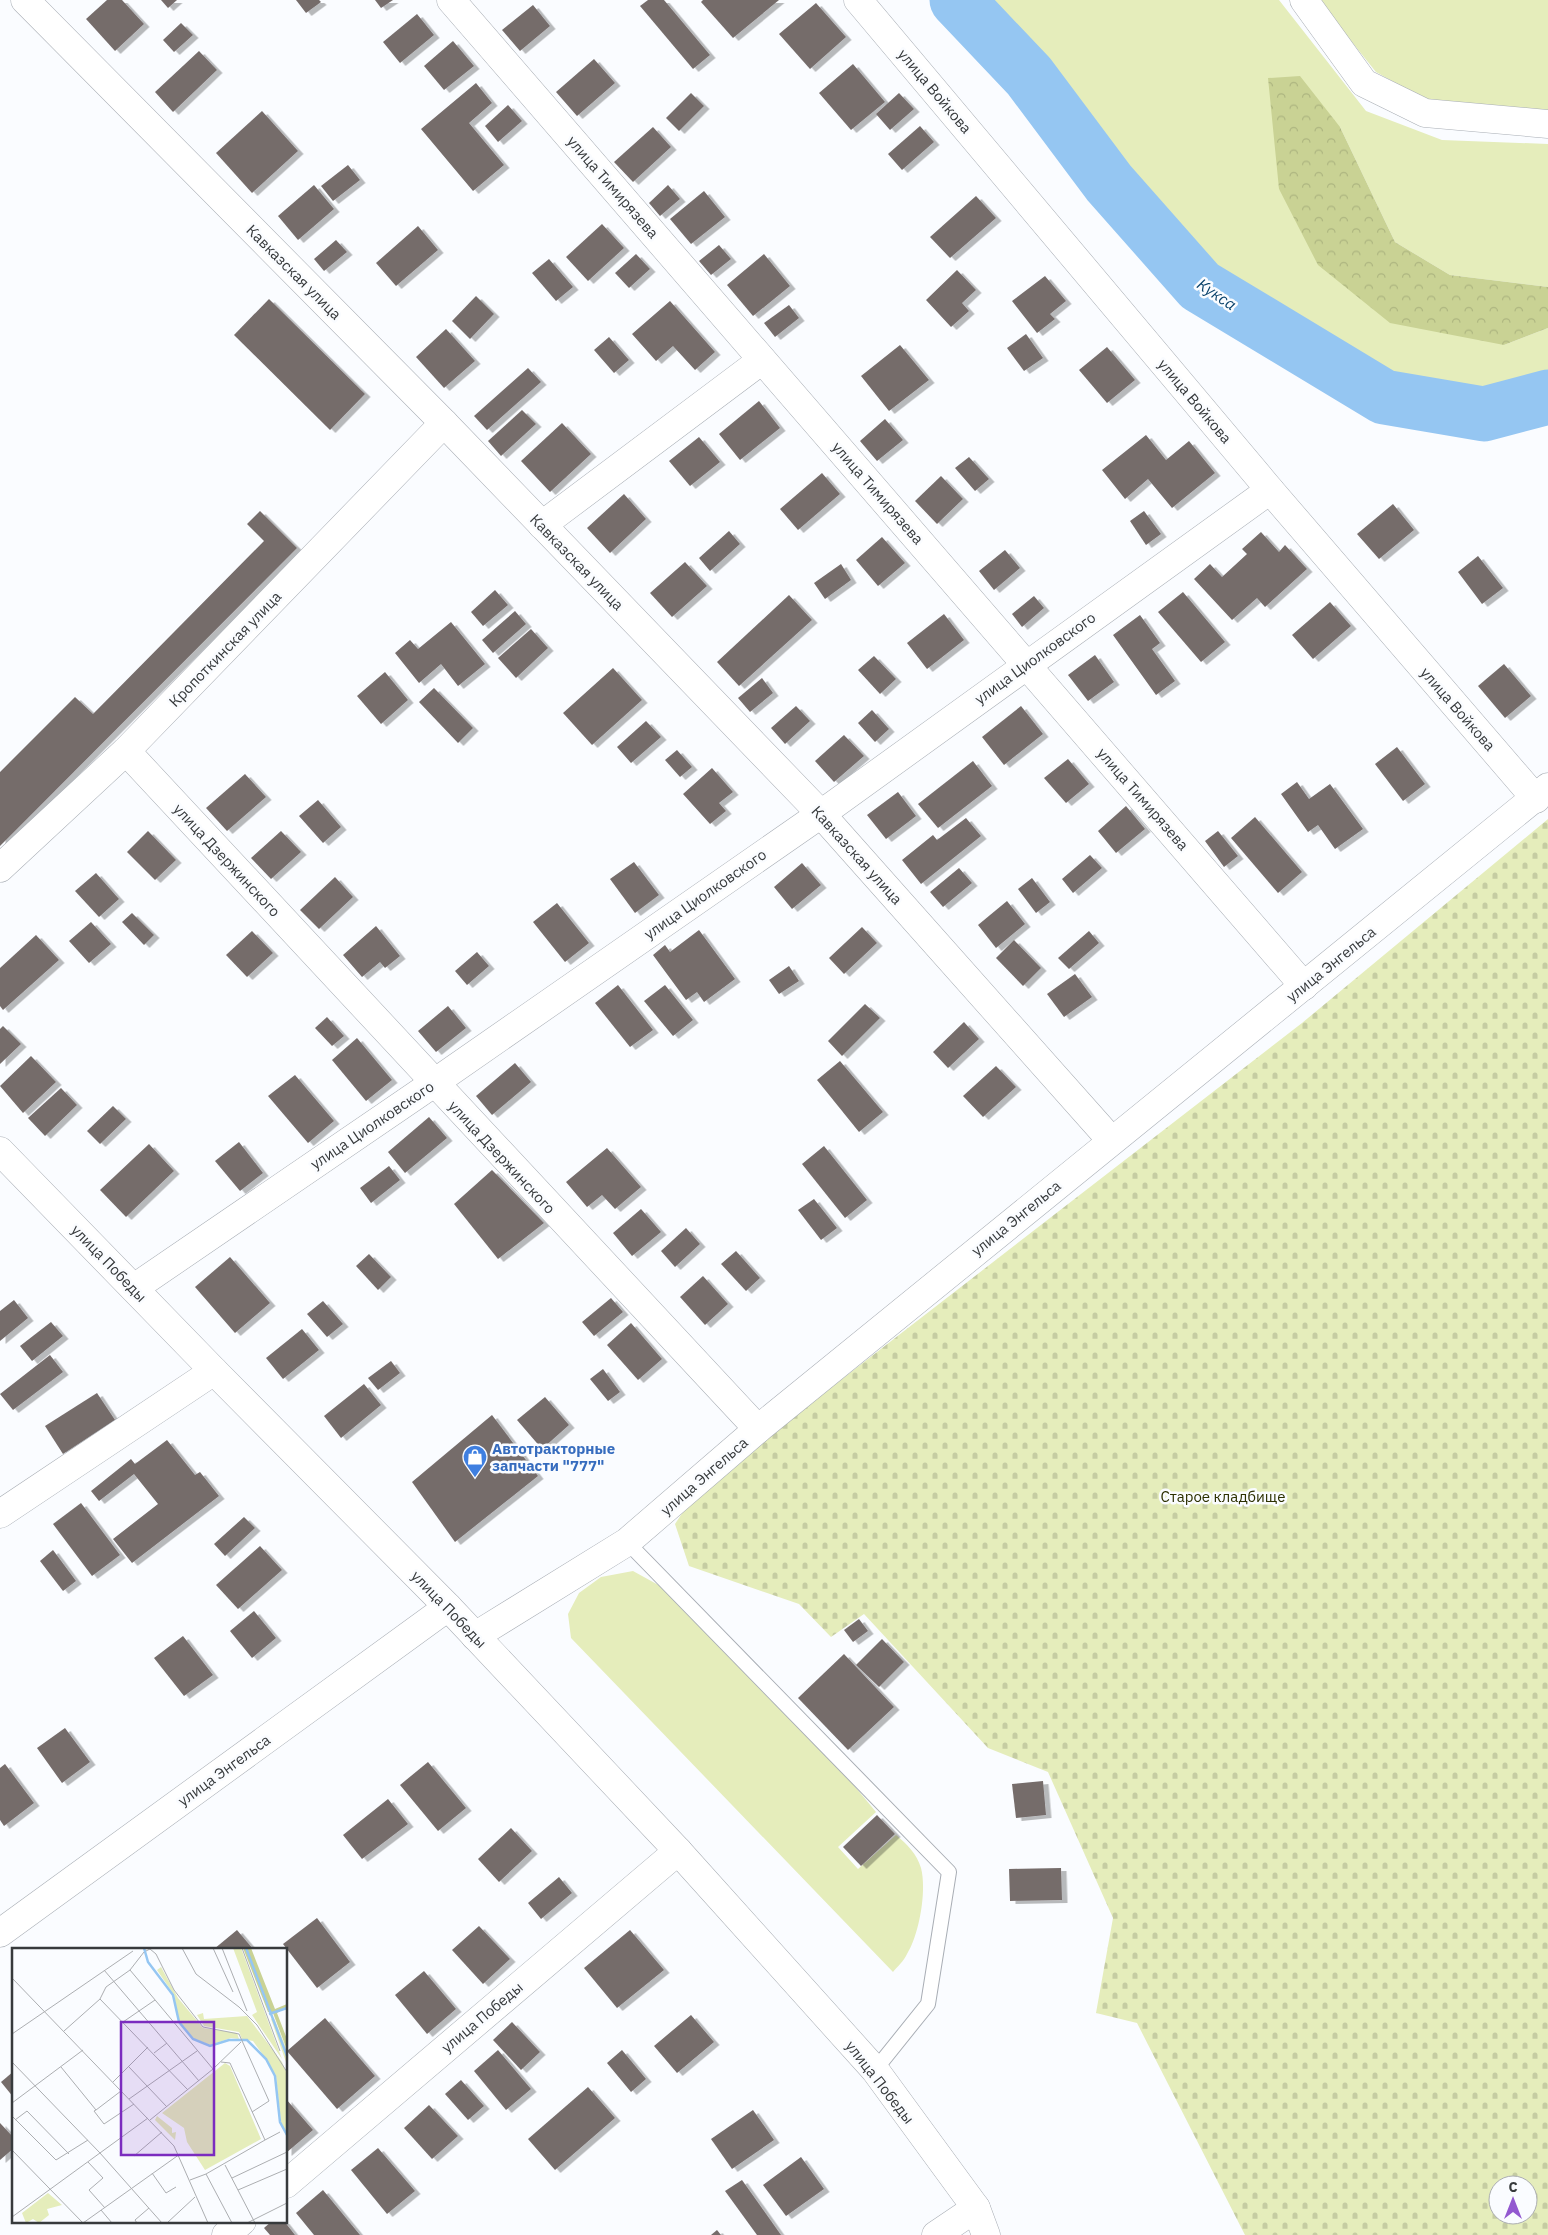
<svg xmlns="http://www.w3.org/2000/svg" width="1548" height="2235" font-family="'IBM Plex Sans',sans-serif">
<style>
.grass{fill:#e5edbb}
.forest{fill:url(#forest-crowns)}
.cemetery{fill:url(#cemetery-stones);fill-rule:evenodd}
.lines{fill:none;stroke-linecap:round;stroke-linejoin:round}
.river{stroke:#95c6f2;stroke-width:55}
.building{fill:#756c6b;filter:url(#shadow)}
.service-casing{stroke:#a9aeb5;stroke-width:16}
.minor-casing{stroke:#a9aeb5;stroke-width:29}
.tertiary-casing{stroke:#a9aeb5;stroke-width:29}
.service{stroke:#fff;stroke-width:14}
.minor{stroke:#fff;stroke-width:28}
.tertiary{stroke:#fff;stroke-width:28}
.labels{text-anchor:middle;dominant-baseline:central;stroke-width:5;stroke-linejoin:round;paint-order:stroke}
.street-label{font-size:15px;fill:#373a3c;stroke:#fafcff}
.shop-label{font-size:15px;font-weight:bold;fill:#366cbe;stroke:#fafcff;text-anchor:start}
.park-label{font-size:15px;fill:#2c3000;stroke:#fafcff}
.water-label{font-size:16px;font-style:italic;fill:#08416a;stroke:#fafcff}
.inset-river{fill:none;stroke:#95c6f2;stroke-width:2.5}
.inset-road{fill:none;stroke:#acaeb1;stroke-width:1}
.view{fill:#7b2cbf;fill-opacity:0.15;stroke:#7b2cbf;stroke-width:2.5}
.inset-edge{fill:none;stroke:#373a3c;stroke-width:2.5}
</style>
<defs>
<pattern id="forest-crowns" width="20" height="18" patternUnits="userSpaceOnUse" patternTransform="scale(1.25)"><rect width="20" height="18" fill="#c9d294"/><path d="M2 6a3 3 0 1 1 6 0M12 15a3 3 0 1 1 6 0" fill="none" stroke="#adb580"/></pattern>
<pattern id="cemetery-stones" width="16" height="16" patternUnits="userSpaceOnUse" patternTransform="scale(1.25)"><rect width="16" height="16" fill="#e5edbb"/><path d="M2 7V4a2 2 0 0 1 4 0v3zM10 15v-3a2 2 0 0 1 4 0v3z" fill="#c5cca2"/></pattern>
<filter id="shadow"><feDropShadow dx="5.5" dy="3" stdDeviation="0" flood-color="#0004"/></filter>
</defs>
<rect width="100%" height="100%" fill="#fafcff"/>
<!-- grass -->
<g class="grass">
<polygon points="981,0 1279,0 1366,111 1442,140 1548,144 1548,287 1450,275 1395,242 1340,127 1279,189 1504,345 1548,328 1548,385 1486,397 1401,386 1338,356 1204,269"/>
<polygon points="1318,0 1548,0 1548,117 1426,100 1376,72"/>
<path d="M633,1571L662,1587L852,1783L876,1812L838,1847L858,1869L896,1835C907,1844 917,1854 921,1868C927,1891 919,1935 907,1954C904,1961 897,1967 893,1972L571,1638L568,1614L579,1593L601,1577Z"/>
</g>
<!-- forest -->
<polygon class="forest" points="1300,76 1340,127 1395,242 1450,275 1548,287 1548,328 1504,345 1390,323 1318,265 1279,189 1268,78"/>
<!-- cemetery -->
<path class="cemetery" d="M1548,819V2235H1245L1137,2023L1096,2013L1113,1918L1048,1772L988,1748L864,1614L831,1637L799,1604L689,1566L675,1524L696,1492L1302,1023ZM1498,2185H1528V2215H1498Z"/>
<g class="lines">
<!-- river -->
<polyline class="river" points="957,0 1029,76 1109,183 1200,286 1384,397 1484,414 1548,397"/>
</g>
<!-- building -->
<g class="building">
<polygon points="107,0 122,0 144,24 115,51 86,19"/>
<polygon points="161,0 177,0 168,8"/>
<polygon points="296,0 319,0 321,2 306,13"/>
<polygon points="375,0 393,0 381,8"/>
<polygon points="648,0 664,0 710,55 693,69 640,6"/>
<polygon points="703,0 779,0 733,38 701,2"/>
<polygon points="816,3 846,37 810,69 779,34"/>
<polygon points="533,5 550,26 520,51 502,30"/>
<polygon points="417,14 434,35 400,63 383,42"/>
<polygon points="181,23 193,35 174,52 163,40"/>
<polygon points="453,41 474,66 444,90 424,66"/>
<polygon points="199,51 217,70 173,112 155,92"/>
<polygon points="594,59 615,83 577,116 556,92"/>
<polygon points="853,64 885,102 851,130 819,93"/>
<polygon points="476,83 492,103 469,123 504,165 473,191 421,129"/>
<polygon points="691,93 704,106 679,131 666,118"/>
<polygon points="899,93 914,109 890,130 876,114"/>
<polygon points="508,105 522,121 498,142 485,126"/>
<polygon points="262,111 298,151 252,193 216,153"/>
<polygon points="920,126 934,142 902,170 888,154"/>
<polygon points="653,127 671,147 633,182 614,162"/>
<polygon points="348,165 360,180 333,201 321,186"/>
<polygon points="314,185 334,209 298,240 278,216"/>
<polygon points="668,185 680,199 660,216 649,203"/>
<polygon points="704,191 725,217 691,244 670,219"/>
<polygon points="976,196 996,218 950,258 930,237"/>
<polygon points="602,224 624,248 588,281 566,257"/>
<polygon points="418,226 438,250 396,286 376,263"/>
<polygon points="336,240 347,252 324,271 314,259"/>
<polygon points="719,245 731,259 711,275 699,261"/>
<polygon points="636,254 650,269 629,288 615,273"/>
<polygon points="764,254 790,286 753,316 727,285"/>
<polygon points="549,259 573,287 556,301 532,273"/>
<polygon points="957,270 976,290 962,303 969,311 951,327 926,300"/>
<polygon points="1045,276 1066,301 1050,314 1055,319 1037,333 1012,301"/>
<polygon points="476,296 494,314 470,339 452,321"/>
<polygon points="269,299 365,394 330,430 234,335"/>
<polygon points="670,301 715,352 695,370 673,346 656,361 632,334"/>
<polygon points="789,305 799,318 775,337 764,323"/>
<polygon points="446,329 475,361 444,388 416,357"/>
<polygon points="1026,334 1043,358 1024,371 1007,348"/>
<polygon points="609,337 629,360 614,373 594,350"/>
<polygon points="900,345 929,380 889,411 861,376"/>
<polygon points="1107,347 1135,380 1107,403 1079,370"/>
<polygon points="528,368 541,382 487,430 474,416"/>
<polygon points="759,401 780,428 740,460 719,434"/>
<polygon points="522,410 536,424 501,456 488,441"/>
<polygon points="885,419 903,440 877,461 860,441"/>
<polygon points="562,423 591,454 550,492 521,461"/>
<polygon points="1146,435 1166,460 1189,441 1215,473 1172,508 1148,479 1125,499 1102,470"/>
<polygon points="699,437 720,462 690,486 669,461"/>
<polygon points="969,457 989,479 975,491 955,468"/>
<polygon points="822,473 840,494 798,530 780,509"/>
<polygon points="941,476 963,499 937,524 915,501"/>
<polygon points="624,494 646,519 610,553 587,528"/>
<polygon points="1393,504 1414,530 1379,559 1357,534"/>
<polygon points="260,511 297,548 0,846 0,772 75,697 93,714 264,541 247,524"/>
<polygon points="1144,511 1161,534 1146,545 1130,521"/>
<polygon points="729,531 740,544 710,571 699,558"/>
<polygon points="1261,532 1279,552 1285,545 1307,569 1265,607 1257,598 1232,620 1194,579 1210,564 1222,577 1247,554 1242,549"/>
<polygon points="882,537 905,563 878,586 856,560"/>
<polygon points="1005,550 1020,568 994,590 979,571"/>
<polygon points="1478,556 1503,588 1482,604 1458,572"/>
<polygon points="685,562 707,586 672,617 650,593"/>
<polygon points="841,564 851,580 825,599 814,583"/>
<polygon points="495,590 508,605 483,626 471,612"/>
<polygon points="1183,592 1225,642 1201,662 1158,612"/>
<polygon points="789,595 812,620 739,686 717,662"/>
<polygon points="1034,596 1044,608 1022,627 1012,614"/>
<polygon points="1330,602 1351,626 1313,659 1292,635"/>
<polygon points="515,611 526,624 493,653 482,640"/>
<polygon points="944,614 964,640 927,669 907,643"/>
<polygon points="1140,615 1160,643 1152,649 1175,681 1156,695 1113,635"/>
<polygon points="451,622 485,664 458,686 441,664 419,683 395,653 410,640 418,649"/>
<polygon points="531,629 548,648 516,678 498,658"/>
<polygon points="1095,655 1114,682 1088,701 1068,675"/>
<polygon points="874,656 896,679 880,694 858,670"/>
<polygon points="1504,664 1531,696 1505,718 1478,686"/>
<polygon points="613,668 642,700 592,745 563,713"/>
<polygon points="385,672 408,700 381,724 357,696"/>
<polygon points="762,678 773,693 750,712 738,698"/>
<polygon points="434,688 473,728 458,743 419,702"/>
<polygon points="796,706 810,721 785,744 771,728"/>
<polygon points="1021,706 1043,734 1004,765 982,737"/>
<polygon points="872,710 889,729 875,742 858,723"/>
<polygon points="646,721 661,737 631,763 617,747"/>
<polygon points="844,735 864,756 834,782 815,761"/>
<polygon points="1397,747 1425,784 1403,801 1375,764"/>
<polygon points="677,750 692,767 680,777 665,760"/>
<polygon points="1068,759 1089,784 1066,803 1044,778"/>
<polygon points="973,761 992,786 938,828 918,804"/>
<polygon points="712,768 733,792 719,803 726,811 710,824 683,794"/>
<polygon points="245,774 266,797 227,831 206,808"/>
<polygon points="1297,782 1309,799 1330,784 1363,829 1335,849 1318,825 1308,832 1281,794"/>
<polygon points="898,792 916,816 886,839 867,815"/>
<polygon points="318,800 341,827 323,843 299,816"/>
<polygon points="1126,806 1145,829 1116,853 1098,831"/>
<polygon points="1255,817 1302,872 1278,893 1231,838"/>
<polygon points="966,818 981,836 921,884 902,860 933,835 937,840"/>
<polygon points="148,831 176,860 155,880 127,852"/>
<polygon points="281,831 301,852 271,879 251,858"/>
<polygon points="1218,831 1238,856 1224,867 1205,841"/>
<polygon points="1090,855 1102,868 1073,893 1062,879"/>
<polygon points="634,862 659,895 635,913 610,879"/>
<polygon points="802,863 821,885 792,909 774,887"/>
<polygon points="959,868 972,883 943,907 930,892"/>
<polygon points="96,873 119,899 99,917 75,891"/>
<polygon points="335,877 353,897 319,929 300,910"/>
<polygon points="1032,878 1050,902 1036,913 1018,889"/>
<polygon points="1007,901 1025,924 996,948 978,925"/>
<polygon points="557,903 589,943 565,962 533,922"/>
<polygon points="132,913 154,935 144,945 122,922"/>
<polygon points="91,922 111,944 89,963 69,941"/>
<polygon points="376,926 400,956 385,968 380,962 362,977 343,955"/>
<polygon points="862,927 877,943 844,974 829,958"/>
<polygon points="699,930 735,979 704,1002 697,992 686,1000 653,955 665,945 670,952"/>
<polygon points="252,931 273,953 247,977 226,955"/>
<polygon points="1089,931 1099,943 1069,969 1058,958"/>
<polygon points="36,935 59,960 3,1010 0,1006 0,968"/>
<polygon points="1014,940 1041,968 1023,986 996,958"/>
<polygon points="477,952 489,966 467,985 455,971"/>
<polygon points="789,966 799,981 779,994 769,980"/>
<polygon points="1075,974 1092,997 1064,1017 1047,994"/>
<polygon points="618,985 653,1030 630,1047 595,1003"/>
<polygon points="665,985 693,1020 673,1036 644,1001"/>
<polygon points="865,1004 880,1018 842,1056 828,1041"/>
<polygon points="448,1006 466,1028 436,1052 418,1031"/>
<polygon points="327,1017 344,1036 332,1046 315,1028"/>
<polygon points="964,1022 979,1039 948,1068 933,1052"/>
<polygon points="3,1026 21,1044 0,1064 0,1029"/>
<polygon points="357,1038 392,1080 366,1101 332,1060"/>
<polygon points="31,1056 56,1082 23,1113 0,1086"/>
<polygon points="840,1061 883,1112 859,1132 817,1080"/>
<polygon points="515,1063 531,1082 492,1115 476,1096"/>
<polygon points="996,1066 1016,1087 983,1117 963,1096"/>
<polygon points="295,1075 334,1121 308,1143 268,1096"/>
<polygon points="61,1088 77,1105 45,1136 28,1118"/>
<polygon points="113,1106 126,1119 100,1144 87,1131"/>
<polygon points="429,1117 447,1138 405,1173 388,1152"/>
<polygon points="239,1142 263,1173 240,1191 215,1161"/>
<polygon points="149,1144 174,1171 126,1217 100,1190"/>
<polygon points="824,1146 867,1200 845,1218 802,1164"/>
<polygon points="607,1148 641,1187 615,1209 602,1195 587,1207 566,1182"/>
<polygon points="389,1166 400,1180 371,1203 360,1188"/>
<polygon points="492,1170 544,1223 498,1259 454,1204"/>
<polygon points="814,1199 837,1228 821,1240 798,1210"/>
<polygon points="641,1209 661,1232 632,1256 613,1233"/>
<polygon points="686,1228 700,1244 675,1267 661,1251"/>
<polygon points="736,1251 760,1278 746,1291 721,1264"/>
<polygon points="369,1254 391,1277 378,1290 356,1266"/>
<polygon points="230,1257 270,1303 235,1333 195,1287"/>
<polygon points="703,1276 728,1304 705,1325 680,1297"/>
<polygon points="611,1298 623,1312 594,1336 582,1322"/>
<polygon points="14,1300 28,1318 0,1341 0,1311"/>
<polygon points="323,1301 343,1324 327,1337 307,1314"/>
<polygon points="51,1322 63,1336 32,1361 20,1346"/>
<polygon points="631,1323 662,1359 638,1380 607,1345"/>
<polygon points="302,1329 319,1350 283,1379 266,1358"/>
<polygon points="50,1355 63,1372 13,1410 0,1394"/>
<polygon points="391,1361 400,1373 378,1390 368,1378"/>
<polygon points="603,1369 620,1392 608,1401 590,1379"/>
<polygon points="364,1384 381,1405 341,1438 324,1416"/>
<polygon points="97,1393 115,1420 63,1454 45,1426"/>
<polygon points="545,1397 569,1425 542,1449 517,1420"/>
<polygon points="492,1415 538,1476 455,1542 412,1482"/>
<polygon points="167,1440 195,1475 200,1472 219,1496 132,1563 113,1539 158,1504 134,1474 99,1501 91,1491 131,1459 135,1464"/>
<polygon points="81,1503 120,1555 92,1576 53,1524"/>
<polygon points="244,1517 255,1528 225,1556 214,1544"/>
<polygon points="260,1546 282,1570 238,1609 216,1585"/>
<polygon points="53,1550 76,1581 63,1591 40,1561"/>
<polygon points="254,1611 276,1638 252,1658 230,1631"/>
<polygon points="859,1619 868,1631 853,1642 844,1630"/>
<polygon points="183,1636 213,1675 184,1696 154,1658"/>
<polygon points="882,1639 904,1662 879,1687 856,1665"/>
<polygon points="844,1654 894,1707 848,1750 798,1698"/>
<polygon points="65,1728 90,1762 62,1783 37,1748"/>
<polygon points="428,1762 466,1808 438,1831 400,1785"/>
<polygon points="5,1764 34,1803 4,1826 0,1820 0,1768"/>
<polygon points="1043,1781 1046,1815 1016,1818 1012,1784"/>
<polygon points="388,1799 408,1824 362,1859 343,1835"/>
<polygon points="877,1815 895,1834 861,1866 843,1847"/>
<polygon points="511,1828 532,1851 499,1882 478,1859"/>
<polygon points="1061,1868 1062,1900 1010,1901 1009,1869"/>
<polygon points="559,1877 572,1893 541,1919 528,1903"/>
<polygon points="317,1918 350,1962 317,1988 283,1944"/>
<polygon points="479,1926 510,1959 483,1984 452,1950"/>
<polygon points="237,1930 253,1949 214,1949"/>
<polygon points="630,1930 664,1970 617,2008 584,1968"/>
<polygon points="424,1971 456,2009 427,2034 395,1995"/>
<polygon points="691,2015 714,2042 677,2073 654,2046"/>
<polygon points="325,2018 375,2076 337,2109 287,2051"/>
<polygon points="512,2022 540,2052 521,2070 493,2040"/>
<polygon points="498,2050 531,2089 506,2110 474,2071"/>
<polygon points="622,2050 646,2079 631,2092 607,2063"/>
<polygon points="14,2071 14,2098 1,2082"/>
<polygon points="461,2080 484,2106 468,2120 445,2094"/>
<polygon points="588,2087 615,2118 555,2170 528,2139"/>
<polygon points="286,2099 313,2130 286,2153"/>
<polygon points="429,2105 458,2136 432,2159 404,2128"/>
<polygon points="753,2110 774,2140 732,2169 711,2139"/>
<polygon points="0,2123 14,2138 14,2148 0,2160"/>
<polygon points="378,2148 415,2191 387,2214 351,2170"/>
<polygon points="801,2157 824,2189 786,2216 763,2185"/>
<polygon points="742,2180 781,2235 757,2235 725,2191"/>
<polygon points="323,2190 360,2235 314,2235 296,2213"/>
<polygon points="272,2221 284,2221 295,2235 270,2235 264,2228"/>
<polygon points="717,2230 721,2235 711,2235"/>
</g>
<g class="lines">
<defs>
<polyline id="service" points="627,1542 949,1872 928,2004 875,2070"/>
<g id="minor">
<polyline points="25,0 444,423 821,814 1111,1140"/>
<polyline points="451,0 1304,986"/>
<polyline points="858,0 1270,490 1536,799"/>
<polyline points="1304,0 1364,83 1425,113 1548,124"/>
<polyline points="542,525 762,360"/>
<polyline points="126,751 758,1429"/>
<polyline points="0,868 126,751 444,423"/>
<polyline points="134,1288 434,1083 821,814 1270,490"/>
<polyline points="0,1514 214,1371"/>
<polyline points="475,1636 627,1542 758,1429 1548,787"/>
<polyline points="0,1933 448,1607"/>
<polyline points="286,2184 678,1851"/>
<polyline points="226,2235 242,2221"/>
<polyline points="936,2235 976,2208"/>
</g>
<polyline id="tertiary" points="0,1151 214,1371 448,1607 678,1851 875,2070 976,2208 986,2235"/>
</defs>
<!-- service casing -->
<use href="#service" class="service-casing"/>
<!-- minor casing -->
<use href="#minor" class="minor-casing"/>
<!-- tertiary casing -->
<use href="#tertiary" class="tertiary-casing"/>
<!-- service -->
<use href="#service" class="service"/>
<!-- minor -->
<use href="#minor" class="minor"/>
<!-- tertiary -->
<use href="#tertiary" class="tertiary"/>
</g>
<!-- icons -->
<defs>
<symbol id="shop-pin" viewBox="-11 -11 22 30"><path d="M0 17L-7.5 6A9.5 9.5 0 1 1 7.5 6Z" fill="#3f7fe0" stroke="#fafcff"/><path d="M-5-2.5h2.3a2.7 3.5 0 0 1 5.4 0H5L5.5 6h-11ZM-1.5-2.5h3a1.5 2.3 0 0 0-3 0Z" fill="#fff"/></symbol>
</defs>
<g fill-rule="evenodd">
<use href="#shop-pin" x="461" y="1443" width="28" height="38"/>
</g>
<g class="labels">
<!-- street labels -->
<g class="street-label">
<text transform="translate(935 91) rotate(50)">улица Войкова</text>
<text transform="translate(613 187) rotate(49)">улица Тимирязева</text>
<text transform="translate(294 272) rotate(45)">Кавказская улица</text>
<text transform="translate(1195 401) rotate(50)">улица Войкова</text>
<text transform="translate(878 493) rotate(49)">улица Тимирязева</text>
<text transform="translate(577 562) rotate(46)">Кавказская улица</text>
<text transform="translate(225 649) rotate(-46)">Кропоткинская улица</text>
<text transform="translate(1035 658) rotate(-36)">улица Циолковского</text>
<text transform="translate(1458 709) rotate(49)">улица Войкова</text>
<text transform="translate(1143 799) rotate(49)">улица Тимирязева</text>
<text transform="translate(857 855) rotate(48)">Кавказская улица</text>
<text transform="translate(227 860) rotate(47)">улица Дзержинского</text>
<text transform="translate(705 894) rotate(-35)">улица Циолковского</text>
<text transform="translate(1331 964) rotate(-39)">улица Энгельса</text>
<text transform="translate(372 1125) rotate(-34)">улица Циолковского</text>
<text transform="translate(502 1157) rotate(47)">улица Дзержинского</text>
<text transform="translate(1016 1218) rotate(-39)">улица Энгельса</text>
<text transform="translate(109 1263) rotate(46)">улица Победы</text>
<text transform="translate(704 1476) rotate(-41)">улица Энгельса</text>
<text transform="translate(449 1609) rotate(46)">улица Победы</text>
<text transform="translate(224 1770) rotate(-36)">улица Энгельса</text>
<text transform="translate(482 2017) rotate(-40)">улица Победы</text>
<text transform="translate(880 2082) rotate(52)">улица Победы</text>
</g>
<!-- shop labels -->
<g class="shop-label">
<text x="492" y="1448">Автотракторные<tspan x="492" dy="17">запчасти "777"</tspan></text>
</g>
<!-- park labels -->
<g class="park-label">
<text x="1223" y="1496">Старое кладбище</text>
</g>
<!-- water labels -->
<g class="water-label">
<text transform="translate(1217 294) rotate(34)">Кукса</text>
</g>
</g>
<!-- overview -->
<g transform="translate(12 1948)">
<rect width="275" height="275" fill="#fafcff"/>
<path d="M221,0H229L270,111L240,67L245,64ZM149,19L166,50L191,80L225,85L227,91L219,90L198,97L181,90L167,73L162,47L145,22ZM191,65L192,71L235,68L270,114L275,126V186L269,174L264,128L254,111L241,93L230,91L227,84L192,78L185,67ZM262,70L275,102V117L259,71ZM145,168L160,180V185L164,184L163,192L143,172ZM36,245L50,257L35,261L37,267L27,275L21,271L14,275L10,265Z" fill="#e5edbb"/>
<path d="M231,0H239L263,61L275,56V59L265,65L275,91V102L261,65L256,64Z" fill="#c9d294"/>
<path d="M213,115L218,118L249,191L193,222L175,194L172,180L150,165Z" fill="#e5edbb"/>
<path class="inset-river" d="M132,0L136,14L161,47L167,74L181,91L198,98L217,92H235L254,111L263,128L268,174L275,187M234,0L275,108M257,66L275,60"/>
<path class="inset-road" d="M170,0L184,26L227,59L245,77L275,124M201,0L221,44M210,0L235,63M230,0L268,103M134,3L138,1L144,6L162,42L191,79L227,86L257,153L240,164M92,22L187,133M118,22L201,121M0,30L162,198L196,275M88,51L176,142M111,74L143,52M52,83L88,51L94,39L118,22L132,4M0,86L121,3M142,105L155,95M0,114L88,205L150,275M49,119L84,162L82,163L92,176L122,156M117,119L155,159M101,134L136,99M117,151L185,103M0,155L71,102M84,162L109,143M0,168L44,212L76,192M3,172L15,163L57,206M138,172L201,121L229,94M253,192L268,184M0,202L71,275M122,208L150,184M76,214L91,230L77,242L93,260M213,217L243,275M140,225L154,245L164,239M194,226L220,275M220,230L275,204M178,232L194,226L253,192L218,115L209,114M226,242L275,221M89,262L100,275M0,269L136,170M71,275L168,206M125,275L123,272L137,260M155,275L183,249M235,275L275,255"/>
<path class="view" d="M109,74H202V207H109Z"/>
<rect width="275" height="275" class="inset-edge"/>
</g>
<!-- north arrow -->
<g transform="translate(1513 2200)"><circle r="24" fill="#fafcff" stroke="#acaeb1"/>
<path d="M0-4L9 19L0 12L-9 19Z" fill="#9359d0"/>
<text y="-8" font-size="14" font-weight="bold" text-anchor="middle" fill="#373a3c">С</text>
</g>
</svg>
